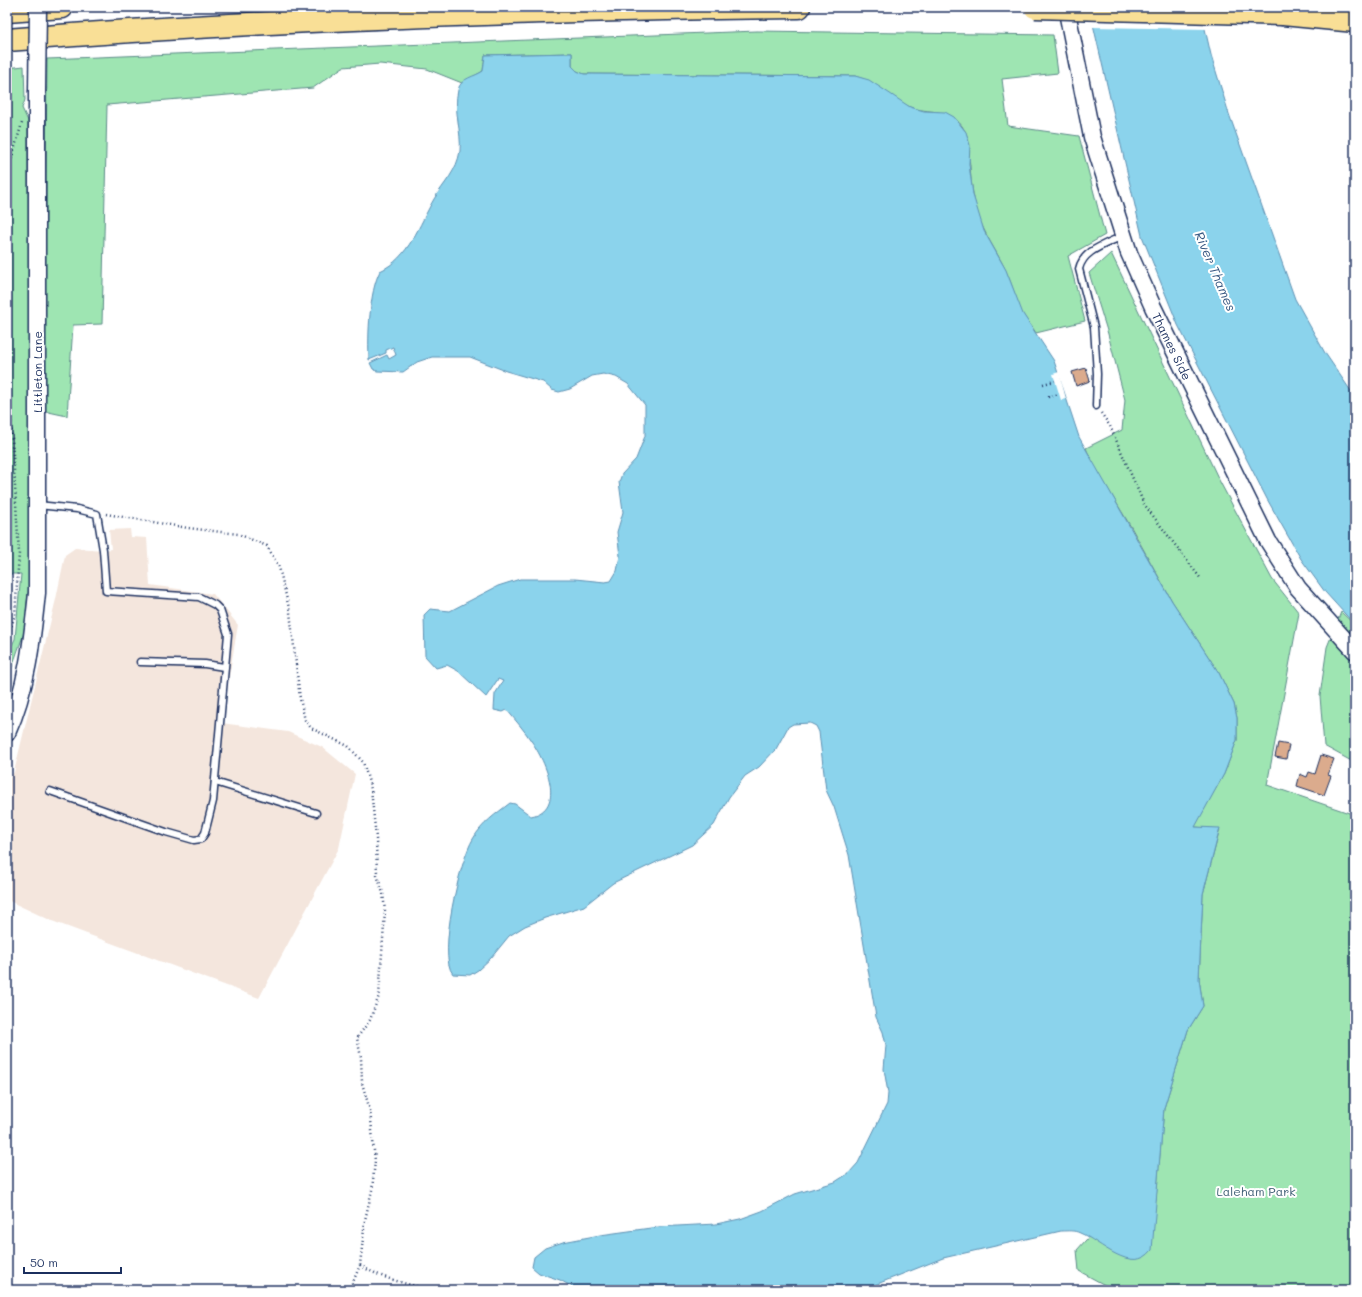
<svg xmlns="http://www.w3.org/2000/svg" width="1362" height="1297" font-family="Mali,sans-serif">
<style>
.built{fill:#f4e6dd}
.green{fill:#9ee5b2;stroke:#5c8a88}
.water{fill:#8bd3ec;stroke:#5e91b3}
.pier{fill:#fff}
.building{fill:#dbab8d;stroke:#1b2f5e}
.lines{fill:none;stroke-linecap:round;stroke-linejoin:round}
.service-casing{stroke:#1b2f5e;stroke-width:9}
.tertiary-casing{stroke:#1b2f5e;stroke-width:19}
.motorway-casing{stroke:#1b2f5e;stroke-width:25}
.path{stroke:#1b2f5e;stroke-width:2.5;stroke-dasharray:1 3;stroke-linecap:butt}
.service{stroke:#fff;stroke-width:6}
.tertiary{stroke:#fff;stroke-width:16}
.motorway{stroke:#f9df96;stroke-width:22}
.tertiary-bridge-casing{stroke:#1b2f5e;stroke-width:19;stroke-linecap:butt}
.motorway-bridge-casing{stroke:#1b2f5e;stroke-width:25;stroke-linecap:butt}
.tertiary-bridge{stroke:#fff;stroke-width:16}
.motorway-bridge{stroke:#f9df96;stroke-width:22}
.labels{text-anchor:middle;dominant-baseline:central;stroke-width:4;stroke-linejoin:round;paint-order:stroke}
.street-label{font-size:12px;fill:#1b2f5e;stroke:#fff}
.park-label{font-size:12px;fill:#3c5c73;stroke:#fff}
.water-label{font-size:13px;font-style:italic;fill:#375882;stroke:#fff}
</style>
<rect width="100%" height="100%" fill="#fff"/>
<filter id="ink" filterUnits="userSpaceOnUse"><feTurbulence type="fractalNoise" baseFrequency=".025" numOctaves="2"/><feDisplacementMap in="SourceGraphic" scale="8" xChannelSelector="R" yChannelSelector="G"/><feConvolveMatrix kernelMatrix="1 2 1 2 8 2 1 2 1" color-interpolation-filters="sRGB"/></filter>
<g filter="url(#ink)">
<!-- built -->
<polygon class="built" points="130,529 131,537 147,538 150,585 213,594 238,625 221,723 288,732 322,747 355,774 339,848 259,998 52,921 7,900 7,782 14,772 56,599 65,555 75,548 103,550 111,549 109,530"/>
<!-- green -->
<g class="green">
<path d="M757,31L1053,35L1058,73L1002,79L1008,126L1079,136L1105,235L1068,256L1085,321L1036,333C1032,326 1026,320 1022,313C1016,299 1012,284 1006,271C997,251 984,235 978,214C973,198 971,182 970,166C968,152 971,138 962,126C948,107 928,114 910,107C889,98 877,82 855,76L584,74L577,71L572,66V53L485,55L483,71L462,83L427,69L380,64L343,67L313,88L107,105L102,324L73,325L67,416L44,411L47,59Z"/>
<polygon points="24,66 25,100 22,108 28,121 29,584 24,633 7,681 7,655 15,639 21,574 9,574 7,576 7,68"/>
<polygon points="1111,253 1220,482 1272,579 1299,613 1267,785 1355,815 1355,1290 1114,1290 1079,1271 1077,1250 1094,1231 1156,1200 1164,1108 1188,1030 1203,1006 1199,979 1203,894 1220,829 1194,827 1224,774 1237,740 1237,718 1234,704 1219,673 1172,601 1131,527 1093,464 1086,448 1122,430 1125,400 1108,334 1089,273"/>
<polygon points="1341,612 1355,625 1355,763 1324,746 1320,696 1327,647"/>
</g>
<!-- water -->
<g class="water">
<polygon points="1089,7 1200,7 1211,55 1229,114 1295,299 1325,353 1355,397 1355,625 1325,592 1301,559 1267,499 1178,325 1142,236"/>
<path d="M572,53V66L577,71L584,74L855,76L869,80L910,107L924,111L945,112L954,117L966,132L970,145L969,164L973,195L984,231L1006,270L1023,314L1054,361L1079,437L1172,601L1219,673L1234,704L1237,718V740L1224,774L1195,827L1220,828L1203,894L1199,979L1203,1006L1188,1030L1164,1108L1152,1250C1132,1276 1100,1241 1080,1233C1074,1230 1068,1231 1061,1231L943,1258L862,1290H578L560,1280L539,1273L532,1267L534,1257L545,1248L563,1242L600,1235L658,1227L716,1224L740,1219L762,1211L795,1194L835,1182L849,1173L858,1163L887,1104L888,1093L884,1069L886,1045L883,1032L876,1017L849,855L834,807L826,790L819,732L816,726L810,723L793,724L788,727L776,749L759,767L745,776L729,797L714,825L692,845L613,883L584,906L545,918L525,926L509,936L491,958L478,970L470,975L453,974C437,956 460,860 473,839C482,823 496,814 510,803L515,804L531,816C567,809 545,761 532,742C525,731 516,721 507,710L503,712L494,710L495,694L503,681L498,679L486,697L458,671L447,665L436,668L425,656L424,615L430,609L450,611L498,586L520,579H575L605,582L611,581L617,571L620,556L617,532L623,512L619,482L622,474L636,459L645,436V405L628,384L616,377L603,374L592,376L570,389L559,392L552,390L543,382L506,371L470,357H432L417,362L403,372L377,371L373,369L370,363L387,355L389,359L396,355L393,347L386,350V353L369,360C368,336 369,292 380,271C409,258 419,225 434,199C444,183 457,171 460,151C462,132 453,110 458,90C461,77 475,77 483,71L485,55Z"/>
</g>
<!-- pier -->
<g class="pier">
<polygon points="1087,7 1202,7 1207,29 1092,27"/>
<polygon points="1059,372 1066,399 1061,400 1053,374"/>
</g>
<!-- building -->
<g class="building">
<polygon points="1086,368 1090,381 1076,386 1072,372"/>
<polygon points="1278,743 1289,745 1286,759 1275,757"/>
<polygon points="1321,755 1334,759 1328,775 1331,776 1324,795 1297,786 1300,774 1307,777 1309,772 1315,774"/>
</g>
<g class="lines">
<defs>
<g id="service">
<path d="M1096,406L1097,374L1094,327L1079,269C1083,250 1107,244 1122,236"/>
<polyline points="38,505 77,509 97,514 103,550 106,591 199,597 215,605 220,610 228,634 213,801 205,833 201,839 194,840 166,832 50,791"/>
<polyline points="140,662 205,664 224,667"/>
<polyline points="215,782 316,813"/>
</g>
<g id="tertiary">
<path id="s1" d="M1066,7L1092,137L1129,253L1153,307L1268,541L1298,588L1355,651"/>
<path d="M7,733C27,689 32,641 37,593V92"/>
</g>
<g id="motorway">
<polyline points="7,11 62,7"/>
<polyline points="1283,14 1355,21"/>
<path d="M7,40C271,19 535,10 799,7"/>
</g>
</defs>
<!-- service casing -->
<use href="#service" class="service-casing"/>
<!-- tertiary casing -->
<use href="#tertiary" class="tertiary-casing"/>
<!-- motorway casing -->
<use href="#motorway" class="motorway-casing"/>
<!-- path -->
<g class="path">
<polyline points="7,174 22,123"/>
<polyline points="7,354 19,553 15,615 7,641"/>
<polyline points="1043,384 1055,381"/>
<polyline points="1048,397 1059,394"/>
<polyline points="1101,413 1110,426 1144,504 1201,579"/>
<polyline points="106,514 188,528 238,534 267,546 279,567 290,612 300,699 305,720 311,728 348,746 363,762 371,789 376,838 377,875 383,893 385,911 379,996 370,1020 357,1038 361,1057 362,1083 370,1110 375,1161 372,1190 365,1220 360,1265 353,1282 346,1290"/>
<path d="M360,1265C381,1279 406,1283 429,1290"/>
</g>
<!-- service -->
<use href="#service" class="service"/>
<!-- tertiary -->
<use href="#tertiary" class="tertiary"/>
<!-- motorway -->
<use href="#motorway" class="motorway"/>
<defs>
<polyline id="tertiary-bridge" points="37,92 38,7"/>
<polyline id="motorway-bridge" points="1035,7 1283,14"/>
</defs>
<!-- tertiary-bridge casing -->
<use href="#tertiary-bridge" class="tertiary-bridge-casing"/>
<!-- motorway-bridge casing -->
<use href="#motorway-bridge" class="motorway-bridge-casing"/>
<!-- tertiary-bridge -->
<use href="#tertiary-bridge" class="tertiary-bridge"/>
<!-- motorway-bridge -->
<use href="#motorway-bridge" class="motorway-bridge"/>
</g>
</g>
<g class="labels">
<!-- street labels -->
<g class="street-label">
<text stroke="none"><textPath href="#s1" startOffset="357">Thames Side</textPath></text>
<text transform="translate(37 372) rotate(-90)">Littleton Lane</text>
</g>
<!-- park labels -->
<g class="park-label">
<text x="1256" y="1191">Laleham Park</text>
</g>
<!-- water labels -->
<g class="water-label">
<text transform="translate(1216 271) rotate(67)">River Thames</text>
</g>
</g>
<!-- margin -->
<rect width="1362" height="1297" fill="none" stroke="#fff" stroke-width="24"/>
<rect x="12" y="12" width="1338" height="1273" fill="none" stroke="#1b2f5e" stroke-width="1.5" filter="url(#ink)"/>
<!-- scale -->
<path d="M24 1267v6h97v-6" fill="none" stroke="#1b2f5e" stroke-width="2"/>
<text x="30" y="1267" font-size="12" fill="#1b2f5e" stroke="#ffffff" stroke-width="3" paint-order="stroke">50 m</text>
</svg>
